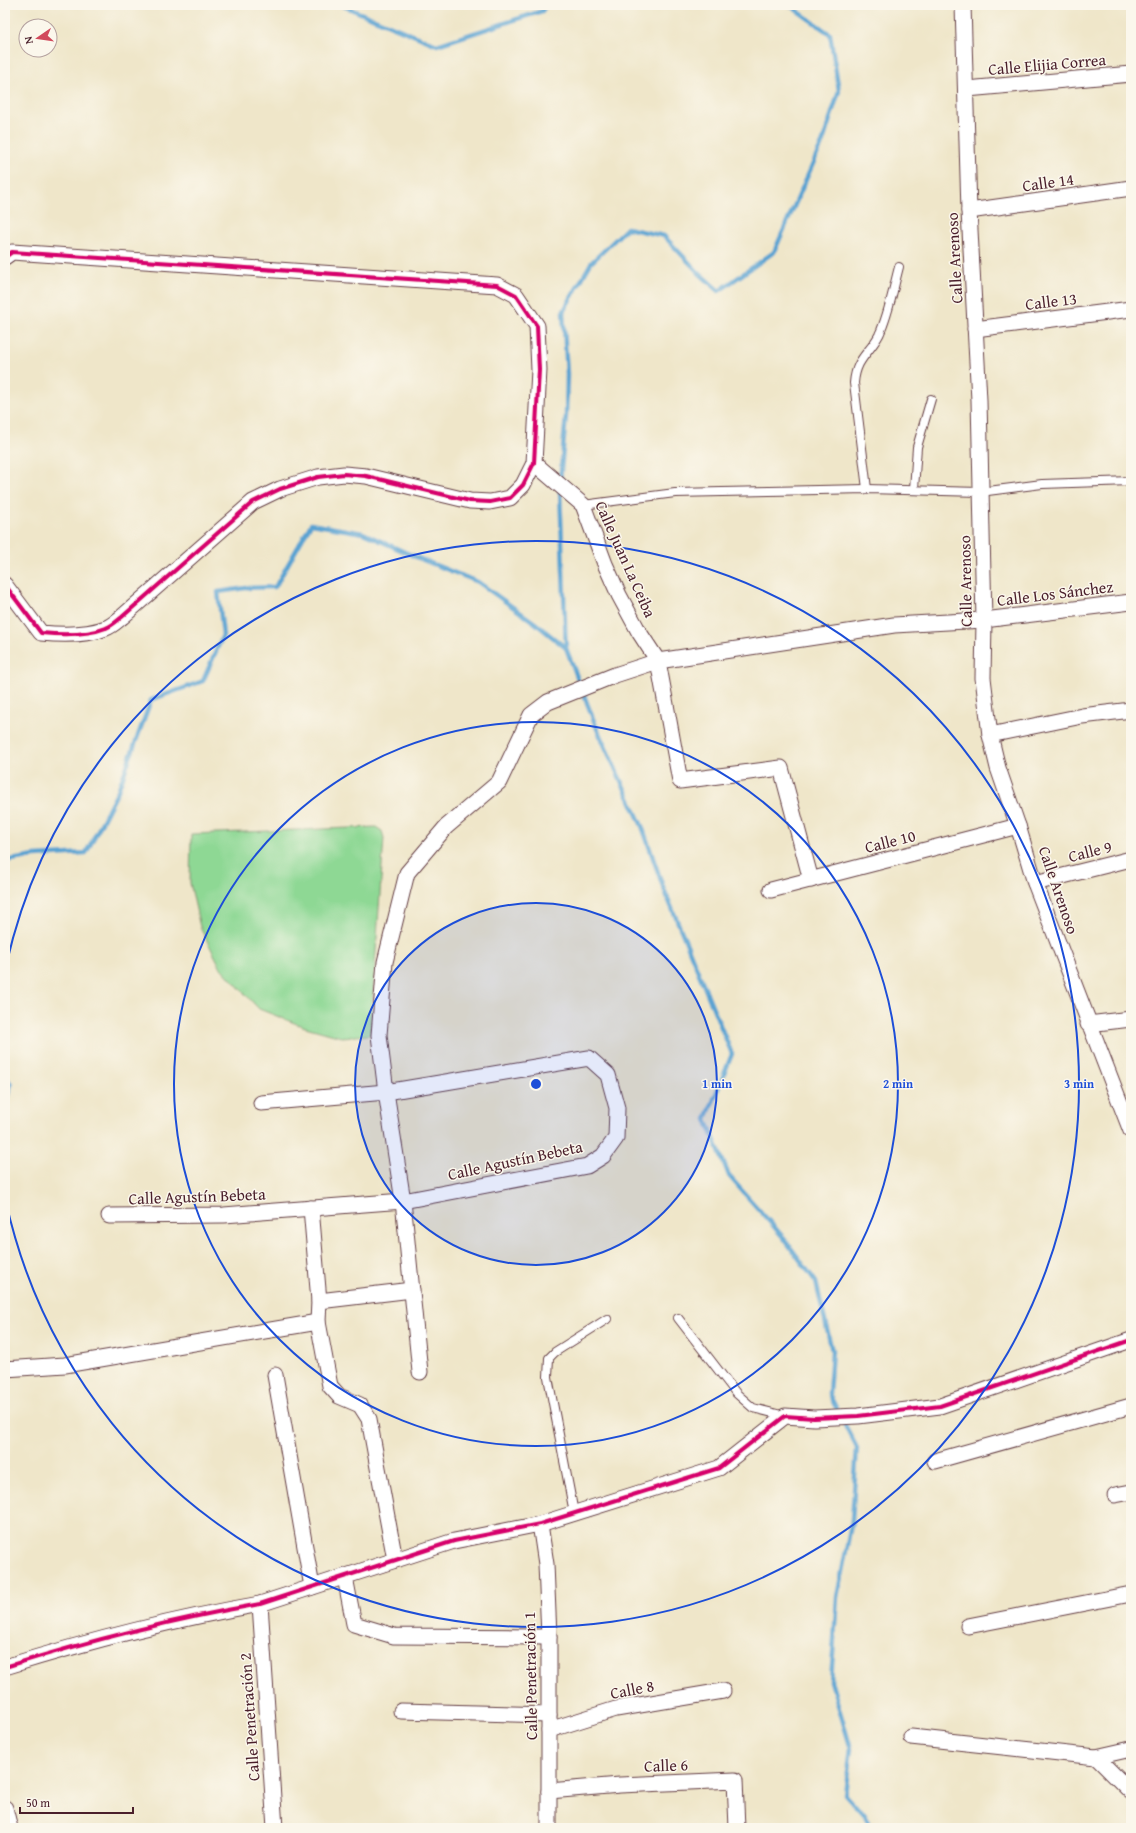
<svg xmlns="http://www.w3.org/2000/svg" width="1136" height="1833" font-family="'Gentium Book Plus',serif">
<style>
.green{fill:#8ed894;stroke:#6c7c60}
.lines{fill:none;stroke-linecap:round;stroke-linejoin:round}
.stream{stroke:#5aa3d2;stroke-width:4.5}
.lane-casing{stroke:#633d43;stroke-width:10}
.street-casing{stroke:#633d43;stroke-width:17}
.lane{stroke:#fff;stroke-width:8}
.street{stroke:#fff;stroke-width:15}
.cycleway-casing{stroke:#fbf7ec;stroke-width:6}
.cycleway{stroke:#d6006c;stroke-width:4}
.ring{fill:none;stroke:#1d4ed8;stroke-width:2}
.labels{text-anchor:middle;dominant-baseline:central;stroke-width:3;stroke-linejoin:round;paint-order:stroke}
.street-label{font-size:16px;fill:#4a1f2b;stroke:#fbf7ec}
.centre{fill:#1d4ed8;stroke:#fbf7ec;stroke-width:2}
.ring-label{font-size:12px;text-anchor:middle;font-weight:bold;fill:#1d4ed8;stroke:#fbf7ec;stroke-width:3;stroke-linejoin:round;paint-order:stroke}
</style>
<rect width="100%" height="100%" fill="#fbf7ec"/>
<filter id="ink" filterUnits="userSpaceOnUse"><feTurbulence type="fractalNoise" baseFrequency=".025" numOctaves="2"/><feDisplacementMap in="SourceGraphic" scale="8" xChannelSelector="R" yChannelSelector="G"/><feConvolveMatrix kernelMatrix="1 2 1 2 8 2 1 2 1" color-interpolation-filters="sRGB"/></filter>
<filter id="wash" filterUnits="userSpaceOnUse"><feTurbulence type="fractalNoise" baseFrequency=".012" numOctaves="4" result="noise"/><feDisplacementMap in="SourceGraphic" scale="16" xChannelSelector="R" yChannelSelector="G"/><feGaussianBlur stdDeviation="0.9" result="paint"/><feColorMatrix in="noise" values="0 0 0 0 0 0 0 0 0 0 0 0 0 0 0 0 0 1.4 0 .05"/><feComposite in="paint" operator="in"/></filter>
<g filter="url(#wash)">
<rect width="100%" height="100%" fill="#efe6c9"/>
<!-- green -->
<polygon class="green" points="376,827 382,831 384,838 370,1035 341,1037 302,1026 259,1009 221,968 200,927 190,883 191,834"/>
<g class="lines">
<!-- stream -->
<g class="stream">
<polyline points="341,5 437,45 542,11 546,5"/>
<polyline points="560,481 566,416 567,374 563,312 591,263 627,228 664,236 700,274 719,291 774,252 823,141 839,91 830,34 789,5"/>
<polyline points="560,491 566,648 597,729 642,826 662,884 732,1054 706,1119 729,1176 783,1237 816,1282 832,1351 829,1394 857,1448 852,1520 837,1597 831,1681 851,1749 845,1794 864,1815 871,1828"/>
<polyline points="5,861 35,856 86,853 117,793 151,700 203,681 223,635 218,592 246,588 275,587 311,524 363,533 418,558 478,582 535,623 566,648"/>
<polyline points="5,1076 11,1084 5,1104"/>
</g>
</g>
</g>
<g filter="url(#ink)">
<g class="lines">
<defs>
<g id="lane">
<path d="M867,489L854,383C856,358 869,354 879,335C889,314 893,289 899,267"/>
<polyline points="914,489 917,447 931,399"/>
<polyline points="583,505 675,493 867,489 980,492 1042,484 1131,481"/>
<polyline points="678,1318 736,1393 753,1408 785,1416"/>
<polyline points="574,1513 548,1377 549,1358 555,1352 607,1319"/>
</g>
<g id="street">
<polyline points="963,5 969,211 979,400 984,620 983,678 990,735 998,768 1018,826 1035,883 1131,1131"/>
<polyline points="967,89 1131,74"/>
<polyline points="969,211 1131,188"/>
<path d="M5,257L12,252L497,285L516,295L537,326L539,370L534,463L523,485L510,498L490,502L470,501L366,476L344,474L318,477L280,489L253,502L122,617C117,621 112,626 106,628C86,636 62,635 41,633L5,585"/>
<polyline points="975,329 1131,309"/>
<polyline points="990,735 1082,716 1131,710"/>
<polyline points="811,880 781,768 680,781 658,661 894,625 984,620 1131,602"/>
<polyline points="1035,883 1131,859"/>
<polyline points="771,890 1018,826"/>
<polyline points="1088,1024 1131,1019"/>
<polyline points="311,1208 319,1301 318,1322 330,1386 339,1396 360,1405 369,1419 395,1560"/>
<polyline points="109,1216 224,1215 403,1201 587,1166 603,1156 616,1138 617,1108 608,1075 589,1058 386,1092 261,1103"/>
<polyline points="319,1301 412,1290"/>
<polyline points="5,1369 65,1365 318,1322"/>
<polyline points="420,1372 403,1201 386,1092 379,1035 385,962 407,873 446,827 499,782 531,715 548,702 615,675 658,661 639,632 619,595 605,564 583,505 534,463"/>
<polyline points="275,1375 312,1587"/>
<polyline points="935,1461 1131,1406"/>
<polyline points="1115,1495 1131,1492"/>
<polyline points="540,1524 546,1564 549,1637 549,1828"/>
<polyline points="345,1577 354,1624 394,1636 549,1637"/>
<polyline points="260,1604 275,1828"/>
<polyline points="968,1626 1131,1594"/>
<path d="M5,1667C88,1641 174,1619 260,1604L454,1541L540,1524L719,1468L785,1416L814,1418L858,1416L940,1406L1131,1340"/>
<polyline points="401,1711 549,1715"/>
<polyline points="549,1730 616,1709 723,1691"/>
<polyline points="911,1737 1096,1757 1131,1749"/>
<polyline points="1096,1757 1131,1792"/>
<polyline points="549,1791 620,1785 735,1780 737,1828"/>
<polyline points="5,1808 10,1828"/>
</g>
</defs>
<!-- lane casing -->
<use href="#lane" class="lane-casing"/>
<!-- street casing -->
<use href="#street" class="street-casing"/>
<!-- lane -->
<use href="#lane" class="lane"/>
<!-- street -->
<use href="#street" class="street"/>
<defs>
<g id="cycleway">
<path d="M5,257L12,252L497,285L516,295L537,326L539,370L534,463L523,485L510,498L490,502L470,501L366,476L344,474L318,477L280,489L253,502L122,617C117,621 112,626 106,628C86,636 62,635 41,633L5,585"/>
<path d="M5,1667C88,1641 174,1619 260,1604L454,1541L540,1524L719,1468L785,1416L814,1418L858,1416L940,1406L1131,1340"/>
</g>
</defs>
<!-- cycleway casing -->
<use href="#cycleway" class="cycleway-casing"/>
<!-- cycleway -->
<use href="#cycleway" class="cycleway"/>
</g>
</g>
<!-- distance rings -->
<circle cx="536" cy="1084" r="181" fill="#1d4ed8" fill-opacity=".12"/>
<g class="ring">
<circle cx="536" cy="1084" r="181"/>
<circle cx="536" cy="1084" r="362"/>
<path d="M6 966A543 543 0 1 1 6 1202"/>
</g>
<g class="labels">
<!-- street labels -->
<g class="street-label">
<text transform="translate(1047 64) rotate(-5)">Calle Elijia Correa</text>
<text transform="translate(1048 182) rotate(-8)">Calle 14</text>
<text transform="translate(954 258) rotate(-93)">Calle Arenoso</text>
<text transform="translate(1051 301) rotate(-7)">Calle 13</text>
<text transform="translate(626 559) rotate(66)">Calle Juan La Ceiba</text>
<text transform="translate(965 581) rotate(-91)">Calle Arenoso</text>
<text transform="translate(1055 593) rotate(-7)">Calle Los Sánchez</text>
<text transform="translate(890 841) rotate(-14)">Calle 10</text>
<text transform="translate(1090 851) rotate(-14)">Calle 9</text>
<text transform="translate(1059 890) rotate(71)">Calle Arenoso</text>
<text transform="translate(515 1160) rotate(-12)">Calle Agustín Bebeta</text>
<text transform="translate(197 1196) rotate(-2)">Calle Agustín Bebeta</text>
<text transform="translate(530 1676) rotate(-91)">Calle Penetración 1</text>
<text transform="translate(632 1689) rotate(-11)">Calle 8</text>
<text transform="translate(249 1717) rotate(-94)">Calle Penetración 2</text>
<text transform="translate(666 1765) rotate(-2)">Calle 6</text>
</g>
</g>
<circle cx="536" cy="1084" r="6" class="centre"/>
<g class="ring-label">
<text x="717" y="1088">1 min</text>
<text x="898" y="1088">2 min</text>
<text x="1079" y="1088">3 min</text>
</g>
<!-- margin -->
<rect width="1136" height="1833" fill="none" stroke="#fbf7ec" stroke-width="20"/>
<!-- north arrow -->
<g transform="translate(38 38) rotate(257)"><circle r="19" fill="#fbf7ec" stroke="#b4a19f"/>
<path d="M0-3L7 15L0 10L-7 15Z" fill="#d1495b"/>
<text y="-6" font-size="11" font-weight="bold" text-anchor="middle" fill="#4a1f2b">N</text>
</g>
<!-- scale -->
<path d="M20 1807v6h113v-6" fill="none" stroke="#4a1f2b" stroke-width="2"/>
<text x="26" y="1807" font-size="12" fill="#4a1f2b" stroke="#fbf7ec" stroke-width="3" paint-order="stroke">50 m</text>
</svg>
